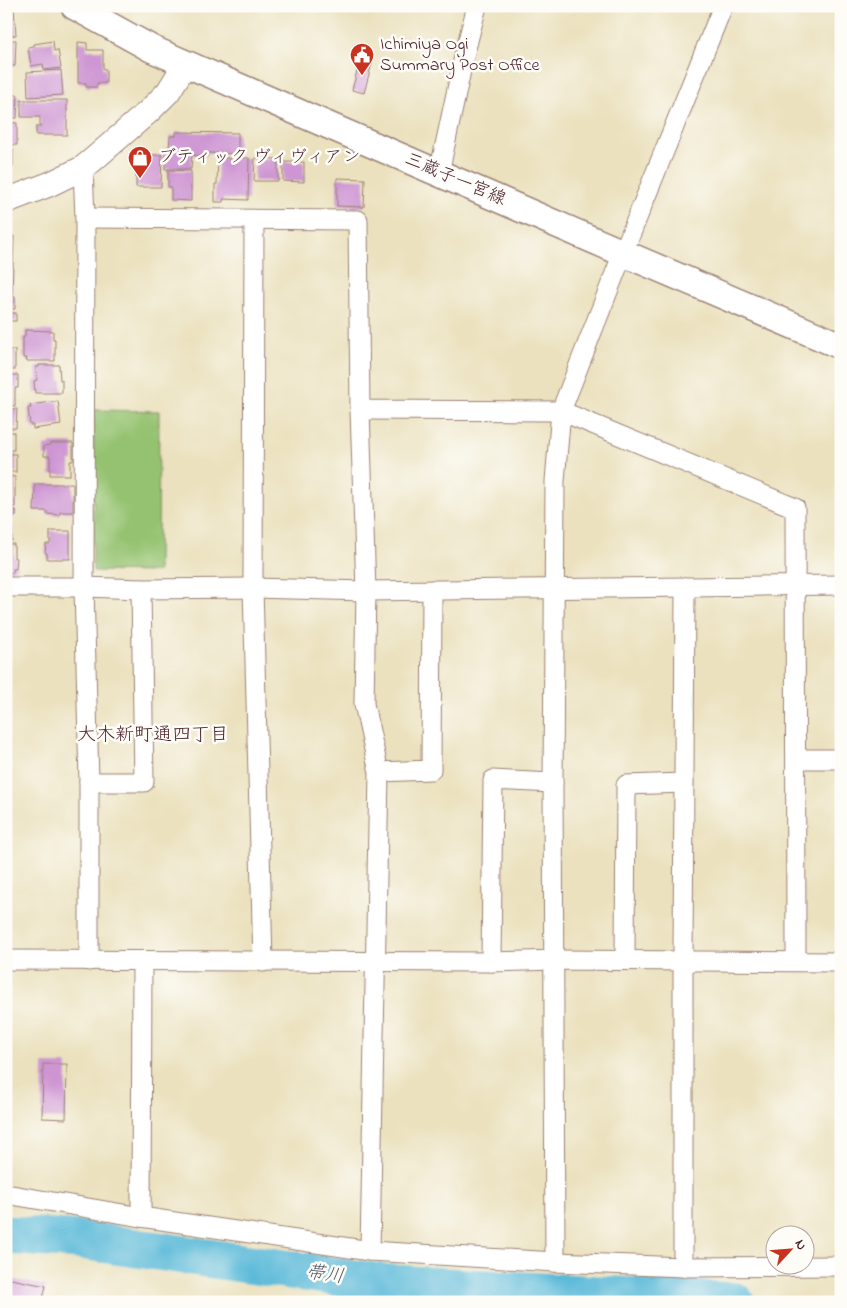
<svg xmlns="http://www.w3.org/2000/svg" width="847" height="1308" font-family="'Indie Flower','Klee One',sans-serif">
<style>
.green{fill:#94c270;stroke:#6f704e}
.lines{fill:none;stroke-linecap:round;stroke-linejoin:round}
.river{stroke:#5bbad9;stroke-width:39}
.building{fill:#ce95d3}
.minor-casing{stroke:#9a8074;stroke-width:21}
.tertiary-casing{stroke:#9a8074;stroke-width:26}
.secondary-casing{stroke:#9a8074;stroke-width:29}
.minor{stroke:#fff;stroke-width:19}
.tertiary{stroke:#fff;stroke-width:24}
.secondary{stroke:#fff;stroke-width:26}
.labels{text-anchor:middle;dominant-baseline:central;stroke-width:5;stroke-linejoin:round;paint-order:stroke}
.poi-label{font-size:18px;fill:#4a1f2b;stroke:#fdfcf7;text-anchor:start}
.street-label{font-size:18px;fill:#4a1f2b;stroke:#fdfcf7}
.neighbourhood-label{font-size:19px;fill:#4a1f2b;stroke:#fdfcf7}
.water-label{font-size:19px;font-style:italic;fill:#505568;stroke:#fdfcf7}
</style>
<rect width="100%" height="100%" fill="#fdfcf7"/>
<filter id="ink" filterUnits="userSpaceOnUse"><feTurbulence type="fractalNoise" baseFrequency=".02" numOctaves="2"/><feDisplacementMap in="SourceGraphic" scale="10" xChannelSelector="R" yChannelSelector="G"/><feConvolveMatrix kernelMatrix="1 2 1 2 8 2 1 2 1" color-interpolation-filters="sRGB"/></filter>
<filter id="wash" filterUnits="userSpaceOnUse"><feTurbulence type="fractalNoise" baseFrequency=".0096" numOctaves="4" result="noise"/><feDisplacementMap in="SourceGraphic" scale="20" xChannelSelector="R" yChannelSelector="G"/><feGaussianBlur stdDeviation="1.12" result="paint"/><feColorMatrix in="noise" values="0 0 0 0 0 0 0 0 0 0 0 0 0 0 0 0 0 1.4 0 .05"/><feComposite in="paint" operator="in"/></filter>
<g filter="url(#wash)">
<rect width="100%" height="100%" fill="#ebe1be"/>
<!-- green -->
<polygon class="green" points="94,410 159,411 158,572 93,571"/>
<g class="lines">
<!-- river -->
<polyline class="river" points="6,1235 80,1240 389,1284 735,1302"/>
</g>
<g id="blocks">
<!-- building -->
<g class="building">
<polygon points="6,7 14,7 16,35 6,36"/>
<polygon points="6,40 16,40 15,66 6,66"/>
<polygon points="53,41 54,51 58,50 61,68 44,70 43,64 31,66 28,47 34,46 34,44"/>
<polygon points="78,42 87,43 87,50 103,50 103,69 106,69 106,83 97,83 97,87 86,87 86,83 78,83"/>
<polygon points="360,60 372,63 364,93 352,90"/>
<polygon points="61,70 63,95 28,97 27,72"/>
<polygon points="6,95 18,95 17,118 6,118"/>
<polygon points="21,100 67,100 67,135 36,135 36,127 40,127 40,117 21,117"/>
<polygon points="6,122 17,123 17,145 6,145"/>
<polygon points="176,132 238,133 238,154 207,153 207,156 192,155 191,169 165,169 165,148 169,148 170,136 176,136"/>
<rect x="6" y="149" width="7" height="17"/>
<polygon points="144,155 162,155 161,187 136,187 136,170 144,170"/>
<polygon points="218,158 249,158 248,200 223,199 223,202 215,202 215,184 217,184"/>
<polygon points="255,158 278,159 278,181 254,181"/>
<polygon points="283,162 304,162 304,182 283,181"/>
<polygon points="168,170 191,171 191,201 171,200 171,187 168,187"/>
<polygon points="337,178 365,179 364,207 337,206"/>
<polygon points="6,236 14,236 12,294 6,294"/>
<polygon points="9,296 15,297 15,309 8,309"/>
<rect x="6" y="313" width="10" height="8"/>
<polygon points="25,330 53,331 53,339 55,339 55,361 26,361 27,358 23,358 23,337 25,337"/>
<rect x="6" y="350" width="9" height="20"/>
<polygon points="39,365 59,365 60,380 62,380 62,393 35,393 34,381 37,380 36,367 39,367"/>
<polygon points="6,375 18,375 18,388 15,388 15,406 6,405"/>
<polygon points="58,401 61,425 33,429 33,425 30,425 28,408 31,408 30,405"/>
<polygon points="6,409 17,409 16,428 6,428"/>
<rect x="6" y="432" width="8" height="18"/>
<polygon points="50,443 73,443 73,461 70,461 70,475 50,475 50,456 44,456 44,446 50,445"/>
<rect x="6" y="454" width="10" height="18"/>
<polygon points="6,476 15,477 15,507 6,507"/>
<polygon points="35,484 73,484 73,512 60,512 60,515 47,514 47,511 34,511"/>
<polygon points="6,510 16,510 16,516 12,516 12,541 6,541"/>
<polygon points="50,531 70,531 70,559 47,559 47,553 45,553 46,544 50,544"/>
<polygon points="6,544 14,544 14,558 17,558 16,569 13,569 13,573 6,573"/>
<polygon points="43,1064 67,1064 66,1119 42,1118"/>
<polygon points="6,1278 46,1286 42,1302 6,1302"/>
</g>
</g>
</g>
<g filter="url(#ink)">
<use href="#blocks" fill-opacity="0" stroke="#9a8074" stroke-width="1"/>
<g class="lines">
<defs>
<g id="minor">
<polyline points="83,168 85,218 84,587 89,782 89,961"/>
<polyline points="439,173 465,52 477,6"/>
<polyline points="85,218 358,220 360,410 561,411 795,508 796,961"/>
<polyline points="254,220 253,588 263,962"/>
<polyline points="360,410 366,591 364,704 379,772 370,1251 555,1262 683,1267 841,1266"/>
<polyline points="6,587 84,587 141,589 253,588 366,591 841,585"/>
<polyline points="796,759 841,759"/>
<polyline points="379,772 431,770 432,590"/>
<polyline points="89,782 144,782 141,589"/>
<polyline points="6,960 491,962 554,960 841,962"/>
<polyline points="625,960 626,785 684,783"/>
<polyline points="491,962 493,780 553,783"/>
<polyline points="6,1194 141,1217 142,961"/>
<polyline points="141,1217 370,1251"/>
<polyline points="555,1262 553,783 555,481 561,411 623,253 723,6"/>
<polyline points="683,1267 683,960 685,587"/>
</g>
<polyline id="tertiary" points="6,201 50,184 83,168 95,158 148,112 168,92 186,63"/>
<polyline id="secondary" points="74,6 152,49 623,253 841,346"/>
</defs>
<!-- minor casing -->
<use href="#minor" class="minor-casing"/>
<!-- tertiary casing -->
<use href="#tertiary" class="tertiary-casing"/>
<!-- secondary casing -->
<use href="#secondary" class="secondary-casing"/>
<!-- minor -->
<use href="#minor" class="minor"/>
<!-- tertiary -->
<use href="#tertiary" class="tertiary"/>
<!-- secondary -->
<use href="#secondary" class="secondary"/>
</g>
</g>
<!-- icons -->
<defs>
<symbol id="civic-pin" viewBox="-11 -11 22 30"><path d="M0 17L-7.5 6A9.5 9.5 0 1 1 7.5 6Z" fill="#c8321e" stroke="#fdfcf7"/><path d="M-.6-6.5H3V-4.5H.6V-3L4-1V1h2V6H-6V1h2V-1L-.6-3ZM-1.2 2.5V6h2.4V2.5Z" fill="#fff"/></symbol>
<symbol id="shop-pin" viewBox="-11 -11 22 30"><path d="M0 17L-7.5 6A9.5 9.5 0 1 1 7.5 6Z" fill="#c8321e" stroke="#fdfcf7"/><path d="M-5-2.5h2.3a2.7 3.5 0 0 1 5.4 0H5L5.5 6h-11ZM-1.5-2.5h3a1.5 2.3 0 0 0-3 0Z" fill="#fff"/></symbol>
</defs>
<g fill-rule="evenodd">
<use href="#civic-pin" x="348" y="41" width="28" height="38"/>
<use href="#shop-pin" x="126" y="144" width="28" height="38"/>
</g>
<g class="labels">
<!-- poi labels -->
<g class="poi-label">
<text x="380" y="45">Ichimiya Ogi<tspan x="380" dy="21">Summary Post Office</tspan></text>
<text x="158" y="158">ブティック ヴィヴィアン</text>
</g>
<!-- street labels -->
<g class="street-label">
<text transform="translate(455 180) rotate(23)">三蔵子一宮線</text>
</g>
<!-- neighbourhood labels -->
<g class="neighbourhood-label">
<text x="153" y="735">大木新町通四丁目</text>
</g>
<!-- water labels -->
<g class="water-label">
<text transform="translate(325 1275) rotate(8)">帯川</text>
</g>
</g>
<!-- margin -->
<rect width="847" height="1308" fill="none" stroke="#fdfcf7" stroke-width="25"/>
<!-- north arrow -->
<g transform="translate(790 1250) rotate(64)"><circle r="24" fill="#fdfcf7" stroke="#b5a4a5"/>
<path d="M0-4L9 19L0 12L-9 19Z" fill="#c8321e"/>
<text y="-8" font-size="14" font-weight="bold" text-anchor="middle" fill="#4a1f2b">N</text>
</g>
</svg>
